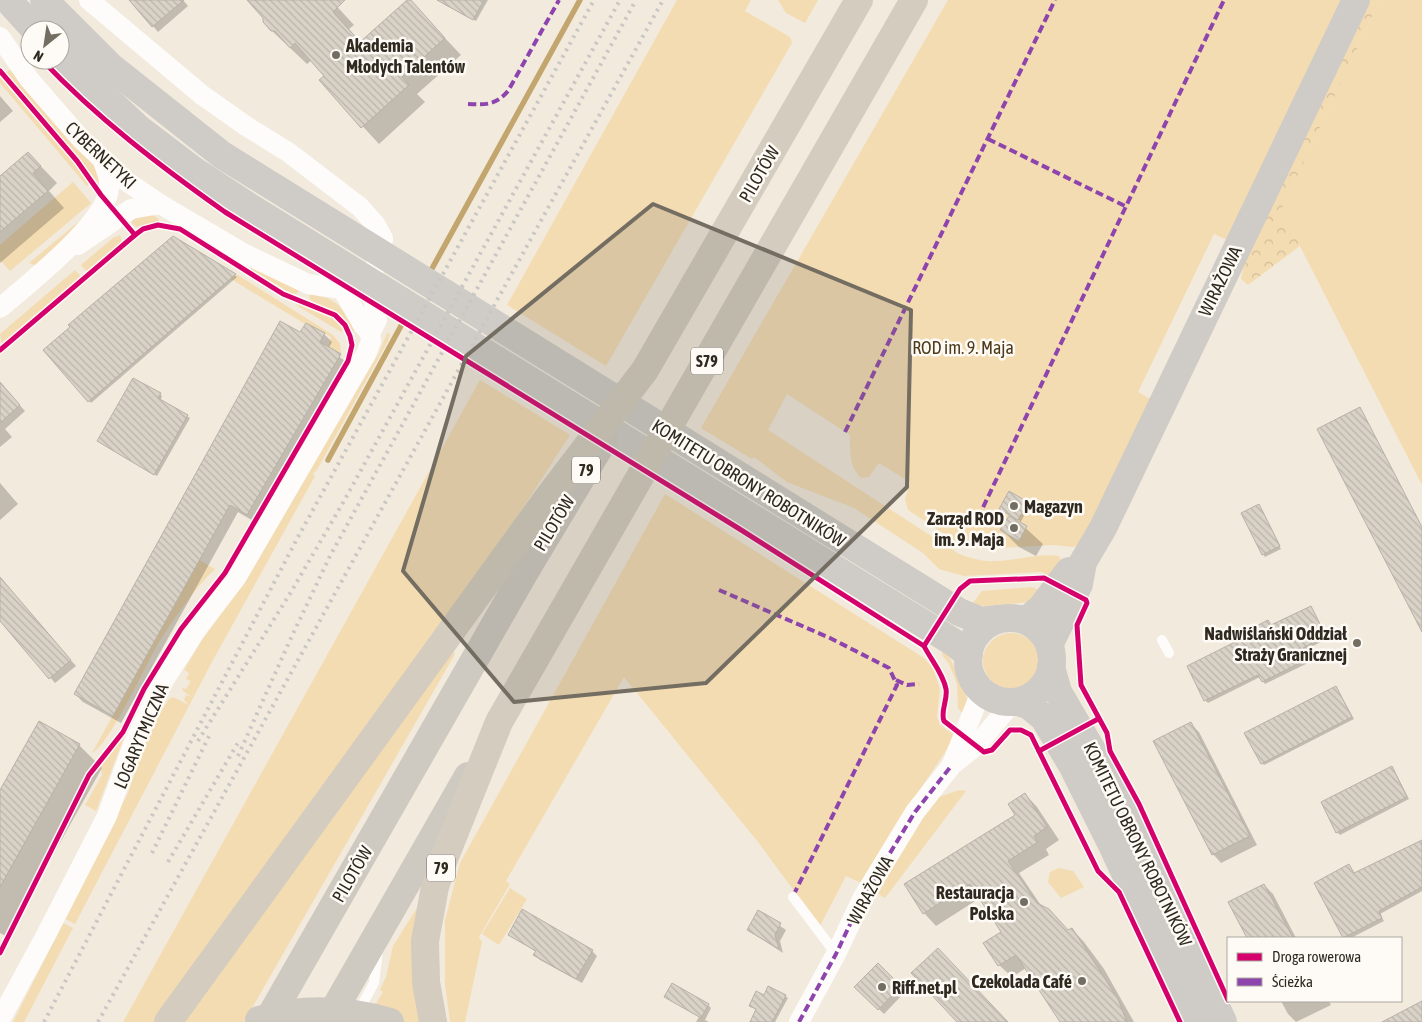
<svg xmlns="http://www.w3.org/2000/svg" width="1422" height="1022" font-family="'Asap Condensed',sans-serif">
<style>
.green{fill:#f4dcb2}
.forest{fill:url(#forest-crowns)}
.shadow{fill:#0003}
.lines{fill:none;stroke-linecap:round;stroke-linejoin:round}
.stream{stroke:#c3a56e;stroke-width:5.5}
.building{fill:url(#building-back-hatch);stroke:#b7b1a7}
.lane{stroke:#fdfcfa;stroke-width:10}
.street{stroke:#fdfcfa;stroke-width:20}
.secondary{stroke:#cfcbc6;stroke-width:28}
.primary{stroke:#cfcac1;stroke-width:28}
.highway{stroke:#d3ccbf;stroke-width:28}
.rail{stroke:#c9c7c4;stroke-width:4;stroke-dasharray:2.5 5;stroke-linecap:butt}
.quiet{stroke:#8e44ad;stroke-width:4;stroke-dasharray:8 4;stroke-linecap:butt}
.cycleway-casing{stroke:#fefbf6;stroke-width:8}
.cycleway{stroke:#d6006c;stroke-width:5}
.marked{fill:#736d62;fill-opacity:0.2;stroke:#736d62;stroke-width:4;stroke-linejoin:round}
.poi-dot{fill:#736d62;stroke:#fefbf6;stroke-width:2}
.labels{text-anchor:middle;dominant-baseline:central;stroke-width:5;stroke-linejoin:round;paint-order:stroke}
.shield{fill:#fefbf6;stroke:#6d6860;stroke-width:1}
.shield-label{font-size:16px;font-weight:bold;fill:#2f2920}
.poi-label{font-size:18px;font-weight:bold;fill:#2f2920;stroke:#fefbf6;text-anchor:end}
.street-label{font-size:18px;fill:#2f2920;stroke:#fefbf6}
.park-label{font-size:18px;fill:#4d3b1b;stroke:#fefbf6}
</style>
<defs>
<pattern id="forest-crowns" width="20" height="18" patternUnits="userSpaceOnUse" patternTransform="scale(1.25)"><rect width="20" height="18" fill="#f4dcb2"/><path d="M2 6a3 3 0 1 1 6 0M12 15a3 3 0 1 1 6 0" fill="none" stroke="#d2bd99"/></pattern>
<pattern id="building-back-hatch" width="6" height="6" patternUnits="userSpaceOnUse" patternTransform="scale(1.25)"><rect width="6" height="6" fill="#d8d2c7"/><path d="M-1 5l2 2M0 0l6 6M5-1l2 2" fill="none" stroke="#bab4ab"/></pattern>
</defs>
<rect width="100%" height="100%" fill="#f2eadd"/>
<!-- green -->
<g class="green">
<polygon points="677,0 751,0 745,11 790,37 792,43 606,366 507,305"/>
<polygon points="778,0 818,0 805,23 786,13"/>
<path d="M948,0H1344L1227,240L1214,234L1138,392L1154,401L1080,545L1073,547L1053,545L981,549L958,543L908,510L905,499L910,482L879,463L869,477L861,478C849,466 850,452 850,435L787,394L768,430L959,554C971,558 982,562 995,561C1016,561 1037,553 1059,556L1062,562L1055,579L1042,572L964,576L939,569L923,553L854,508L787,482L754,457L752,459L701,428Z"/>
<polygon points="1380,0 1422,0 1422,485 1281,209"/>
<polygon points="11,69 93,162 104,191 80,159 6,73"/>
<polygon points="0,77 81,171 89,184 87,186 0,83"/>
<polygon points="73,182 91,203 10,271 0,260 0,245"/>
<polygon points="88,214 37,266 29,263"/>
<polygon points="152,215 158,218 158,222 136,227 131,222 138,216"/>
<polygon points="120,235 122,242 87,272 81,265 113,238"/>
<polygon points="252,267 300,290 296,294 290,293 250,269"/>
<polygon points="75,270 81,277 2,346 0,334"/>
<polygon points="236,274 333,335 340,344 341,354 328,347 331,337 306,323 305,324 231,279"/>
<path d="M312,294C317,297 321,296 327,298C341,304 349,316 354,331H351C343,312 328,309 311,301L309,296Z"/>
<path d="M298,302C314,309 333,313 343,330L341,332L296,305Z"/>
<polygon points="387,333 390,334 388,341 318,468 313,474 315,476 213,660 75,924 65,919 128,793 145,745 159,714 169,699 173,697 189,705 184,700 186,695 192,697 183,691 182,688 186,689 191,681 186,679 189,673 184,670 202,640 247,579 379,353"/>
<polygon points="480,380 570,435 488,562 453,652 455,654 244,1022 123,1022"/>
<polygon points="665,494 924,658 933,668 940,689 937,717 940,725 956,736 896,825 861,883 846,876 820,926 758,842 624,677 506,881 510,884 479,937 482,942 465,1022 450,1022 445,985 445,920 460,863"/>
<path d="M199,560L215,569C194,589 175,617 159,642C146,664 109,746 92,753Z"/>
<polygon points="1032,587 1041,591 1031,602 986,606 971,605 982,591"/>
<circle cx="1011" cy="661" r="28"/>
<path d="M943,649C953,659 966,691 969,706L964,715L958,708L957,684L949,664L942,655Z"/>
<polygon points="121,739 123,740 96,811 85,805 102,775 101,766"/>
<polygon points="959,790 966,791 885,898 875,892 920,820 939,797"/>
<polygon points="1059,868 1073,871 1084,887 1061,898 1048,882 1050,872"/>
<polygon points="510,888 527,899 499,945 482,934"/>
<polygon points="420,903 423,1022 365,1022 383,992 380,990 386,977 393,946"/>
<polygon points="63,923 73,928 24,1022 13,1022"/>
</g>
<!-- forest -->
<polygon class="forest" points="1370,0 1380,0 1282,208 1300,246 1248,285 1241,279 1245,260"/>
<!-- shadow -->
<g class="shadow">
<polygon points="131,0 183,0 188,6 158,32"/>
<polygon points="252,0 331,0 354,25 349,29 361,43 409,0 461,55 417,94 425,102 379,144 321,81 326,76 312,60 307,64 271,30"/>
<polygon points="444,0 488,0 476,21 445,5 443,2"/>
<polygon points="0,96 13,111 0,122"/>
<polygon points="28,153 57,183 49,191 64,208 0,263 0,178"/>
<polygon points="173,237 237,277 91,403 45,350"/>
<polygon points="300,334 324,334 332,342 328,349 348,363 255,522 238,512 121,723 83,702 75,694"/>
<polygon points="0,387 7,391 25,411 5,429 12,437 0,447"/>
<polygon points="160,394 162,396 160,401 190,418 157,476 101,443"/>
<polygon points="0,483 18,504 0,520"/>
<polygon points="1010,493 1030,505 1020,523 1043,544 1036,556 1019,547 1002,530 1020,521 1003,511"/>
<polygon points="1261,508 1281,549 1265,557 1263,554"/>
<polygon points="0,580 76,666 55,683 0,619"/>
<polygon points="1311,608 1328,639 1304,650 1310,662 1265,684 1260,677 1208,703 1205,700 1271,626"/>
<polygon points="1336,687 1354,719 1264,765 1262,763"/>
<polygon points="39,723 79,745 102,768 7,937 0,933 0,792"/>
<polygon points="1190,723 1199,732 1257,845 1221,863 1213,854"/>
<polygon points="1394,770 1409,799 1340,835 1337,832"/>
<polygon points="1025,794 1037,807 1059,840 1046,849 1049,855 1019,873 1042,907 1068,931 1072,929 1084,942 1104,969 1134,1022 1061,1022 1026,968 1012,977 999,965 1003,932 980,898 936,926 924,913 1017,815"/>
<polygon points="1422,847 1422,891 1380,914 1384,921 1351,938 1345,938 1315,883 1354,874"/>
<polygon points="1264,885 1273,894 1296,938 1248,938 1229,903"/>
<polygon points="759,912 786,930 780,941 783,953 748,930"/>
<polygon points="509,934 592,951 597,956 582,983 540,960 535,955 536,952"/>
<polygon points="878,965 905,992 884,1014 856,987"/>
<polygon points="785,996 788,998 775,1022 759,1022 757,1010 750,1006 764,997"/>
<polygon points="666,997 708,1005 711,1008 705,1020 709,1022 696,1022 699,1017"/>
<polygon points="1281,1001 1329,1001 1331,1005 1296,1022 1288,1014"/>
</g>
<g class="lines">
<!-- stream -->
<g class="stream">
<polyline points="429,274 580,0"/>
<polyline points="328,460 408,313"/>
</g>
</g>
<!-- building -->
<g class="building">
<polygon points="129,0 184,0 152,27"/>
<polygon points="247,0 345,0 333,12 360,42 407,0 411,0 445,38 402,77 409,85 361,128 319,80 324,76 295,43 290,48 275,31 271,31 263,22 263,18"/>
<polygon points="437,0 484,0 473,20"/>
<polygon points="28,152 41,166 33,173 48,191 0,232 0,176"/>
<polygon points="173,236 236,274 88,402 43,350 70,327 68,325"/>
<polygon points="280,321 300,332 306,323 325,333 320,342 341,354 247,515 230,505 113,716 74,694"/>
<polygon points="133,378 161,393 158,398 188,415 154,475 97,441"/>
<polygon points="0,382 20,405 0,423"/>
<polygon points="1360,407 1422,527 1422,632 1317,429"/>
<polygon points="1009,491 1028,502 1018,520 999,509"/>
<polygon points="1259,504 1280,546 1262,555 1241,513"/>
<polygon points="1009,516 1027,526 1019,541 1000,530"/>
<polygon points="0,577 71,660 49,679 0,621"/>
<polygon points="1311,606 1326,636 1303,648 1308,659 1262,682 1258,675 1204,701 1187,666 1245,637 1243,633 1268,620 1271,625"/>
<polygon points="1336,686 1352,717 1261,764 1244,733"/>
<polygon points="39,721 80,744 0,887 0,790"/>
<polygon points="1191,722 1250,836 1212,855 1153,741"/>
<polygon points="1392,766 1407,797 1336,833 1321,802"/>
<polygon points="1025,793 1047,827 1034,836 1038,842 1008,861 1037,903 1049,909 1068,930 1072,928 1118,999 1127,1022 1060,1022 1016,955 998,966 983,943 1001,932 970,884 923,914 904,884 1015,815 1008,804"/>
<polygon points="1422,840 1422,887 1379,911 1382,918 1343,938 1314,883 1349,864 1354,873"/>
<polygon points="1264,884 1293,938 1247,938 1228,902"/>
<polygon points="522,909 593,950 576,979 533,955 536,951 508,935"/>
<polygon points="758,910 781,923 775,935 779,949 747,930"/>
<polygon points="938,948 1008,1022 957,1022 911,973"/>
<polygon points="878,963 901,986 878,1010 854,987"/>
<polygon points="672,983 709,1004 701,1018 664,997"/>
<polygon points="768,986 786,995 778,1011 772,1022 750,1022 756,1009 749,1006 756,991 764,995"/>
<polygon points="1422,1001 1422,1022 1382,1022"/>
</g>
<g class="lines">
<!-- lane -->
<g class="lane">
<polyline points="1162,640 1169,653"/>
<polyline points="793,897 836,954"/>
<polyline points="358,1012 374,983 378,951"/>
</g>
<!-- street -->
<g class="street">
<polyline points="0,37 29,79 81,139 123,179 160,204 245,254 308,284 342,289 361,282 372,273 381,255 383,238 375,224 360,207 288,152 246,126 202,95 89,0"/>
<polyline points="78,245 131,209 160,204"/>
<polyline points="342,289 363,325 370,333"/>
<path d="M0,308C27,285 99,228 108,194C111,182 107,172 103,161"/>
<polyline points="952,764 981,692"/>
<polyline points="0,1020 46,935 107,816 133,745 164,680 196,630 236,578 366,354 371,341 370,333 377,320 371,288 365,279"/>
<polyline points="799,1022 836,954 862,899 915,812 952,765 976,746 1013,702"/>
</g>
<!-- secondary -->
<g class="secondary">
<polyline points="8,0 35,30"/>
<polyline points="44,0 111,67 222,155 959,612 981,621 998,619"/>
<polyline points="60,55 139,129 193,170 251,208 953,642 969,655"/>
<circle cx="1010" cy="660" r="42"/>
<polyline points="1027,620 1042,607 1069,571"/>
<polyline points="1050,643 1079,584 1083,562 1103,528 1356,0"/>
<polyline points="1051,667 1058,692 1113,786 1223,1022"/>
<polyline points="1018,702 1028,705 1044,718 1072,765 1113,847 1194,1022"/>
</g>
<!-- primary -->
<g class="primary">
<path d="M259,1020C303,1007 346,1009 390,1022"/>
<polyline points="267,1022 526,570 604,440"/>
<polyline points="327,1022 468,776"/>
</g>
<!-- highway -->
<g class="highway">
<polyline points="168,1022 547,499 645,370 859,0"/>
<polyline points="433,1022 426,982 425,941 435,887 444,859 499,722 914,0"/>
</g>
<!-- rail -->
<g class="rail">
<polyline points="198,741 291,592 344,501 620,0"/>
<polyline points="238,756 291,638 330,556 636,0"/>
<polyline points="152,853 211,732"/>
<polyline points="168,862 239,741"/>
<polyline points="44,1022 298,537 594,0"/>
<polyline points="98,1022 663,0"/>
</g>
<!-- quiet -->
<g class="quiet">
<path d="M468,104C486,105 496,105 508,91L559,0"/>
<polyline points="988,139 1127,207"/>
<polyline points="845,432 1055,0"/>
<polyline points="978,518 1224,0"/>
<polyline points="719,590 830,638 889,668 897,685 795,892"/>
<polyline points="896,680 907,685 919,684"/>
<polyline points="799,1022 836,954 862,899 915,812 952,765"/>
</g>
<defs>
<g id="cycleway">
<path d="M42,60C97,118 160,166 225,212L738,528L924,646C931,660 943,673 946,689C948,700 940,711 944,721L984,752L992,750L1010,730H1021L1031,735L1098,871L1119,892L1180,1022"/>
<polyline points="0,71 77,161 101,195 135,235 143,229 158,225 180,229 283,294 335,315 345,325 350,336 352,345 348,361 225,573 181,629 144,689 123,732 89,775 0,953"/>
<polyline points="0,350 135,235"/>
<polyline points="924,646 960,589 970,581 1044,578 1086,600 1087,603 1077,625 1081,685 1107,733 1110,751 1139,804 1228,1000"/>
<polyline points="1039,751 1098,719"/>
</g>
</defs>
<!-- cycleway casing -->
<use href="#cycleway" class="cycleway-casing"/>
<!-- cycleway -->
<use href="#cycleway" class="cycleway"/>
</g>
<!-- marked area -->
<path class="marked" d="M653,204L911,310L907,487L706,683L514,702L403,571L466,356Z"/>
<!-- markers -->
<g class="poi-dot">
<circle cx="336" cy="55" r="5"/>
<circle cx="1014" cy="506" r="5"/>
<circle cx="1014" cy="528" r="5"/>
<circle cx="1357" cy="643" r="5"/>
<circle cx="1024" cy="902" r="5"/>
<circle cx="1082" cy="981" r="5"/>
<circle cx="882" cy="987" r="5"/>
</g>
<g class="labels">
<!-- shield labels -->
<g class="shield">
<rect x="691" y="347.5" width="32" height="27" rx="4"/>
<rect x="572" y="456.5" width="28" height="27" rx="4"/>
<rect x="427" y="854.5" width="28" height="27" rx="4"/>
</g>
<g class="shield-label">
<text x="707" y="361">S79</text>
<text x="586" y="470">79</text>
<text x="441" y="868">79</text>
</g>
<!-- poi labels -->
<g class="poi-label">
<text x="346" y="45" text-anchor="start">Akademia<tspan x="346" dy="21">Młodych Talentów</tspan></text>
<text x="1024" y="506" text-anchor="start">Magazyn</text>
<text x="1004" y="518">Zarząd ROD<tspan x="1004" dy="21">im. 9. Maja</tspan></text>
<text x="1347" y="633">Nadwiślański Oddział<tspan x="1347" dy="21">Straży Granicznej</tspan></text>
<text x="1014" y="892">Restauracja<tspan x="1014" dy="21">Polska</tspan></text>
<text x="1072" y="981">Czekolada Café</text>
<text x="892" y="987" text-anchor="start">Riff.net.pl</text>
</g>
<!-- street labels -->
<g class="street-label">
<text transform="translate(101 155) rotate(43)">CYBERNETYKI</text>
<text transform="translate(759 174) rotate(-60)">PILOTÓW</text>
<text transform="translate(1220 281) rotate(-64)">WIRAŻOWA</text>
<text transform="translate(749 483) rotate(32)">KOMITETU OBRONY ROBOTNIKÓW</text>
<text transform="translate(554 523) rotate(-59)">PILOTÓW</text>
<text transform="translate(141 736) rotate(-67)">LOGARYTMICZNA</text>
<text transform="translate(1138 844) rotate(64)">KOMITETU OBRONY ROBOTNIKÓW</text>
<text transform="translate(352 874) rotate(-60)">PILOTÓW</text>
<text transform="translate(870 890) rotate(-61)">WIRAŻOWA</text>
</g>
<!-- park labels -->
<g class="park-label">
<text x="963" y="347">ROD im. 9. Maja</text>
</g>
</g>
<!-- legend -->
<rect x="1227" y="937" width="175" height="65" fill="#fefbf6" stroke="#aba7a0"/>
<rect x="1237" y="953" width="25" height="8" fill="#d6006c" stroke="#aba7a0"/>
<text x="1272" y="962" font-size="15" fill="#2f2920">Droga rowerowa</text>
<rect x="1237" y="978" width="25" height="8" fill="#8e44ad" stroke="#aba7a0"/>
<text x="1272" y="987" font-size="15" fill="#2f2920">Ścieżka</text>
<!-- north arrow -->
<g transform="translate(45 45) rotate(210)"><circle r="24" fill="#fefbf6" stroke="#aba7a0"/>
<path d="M0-4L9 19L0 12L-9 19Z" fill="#736d62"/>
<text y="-8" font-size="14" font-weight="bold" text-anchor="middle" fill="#2f2920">N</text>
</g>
</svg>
